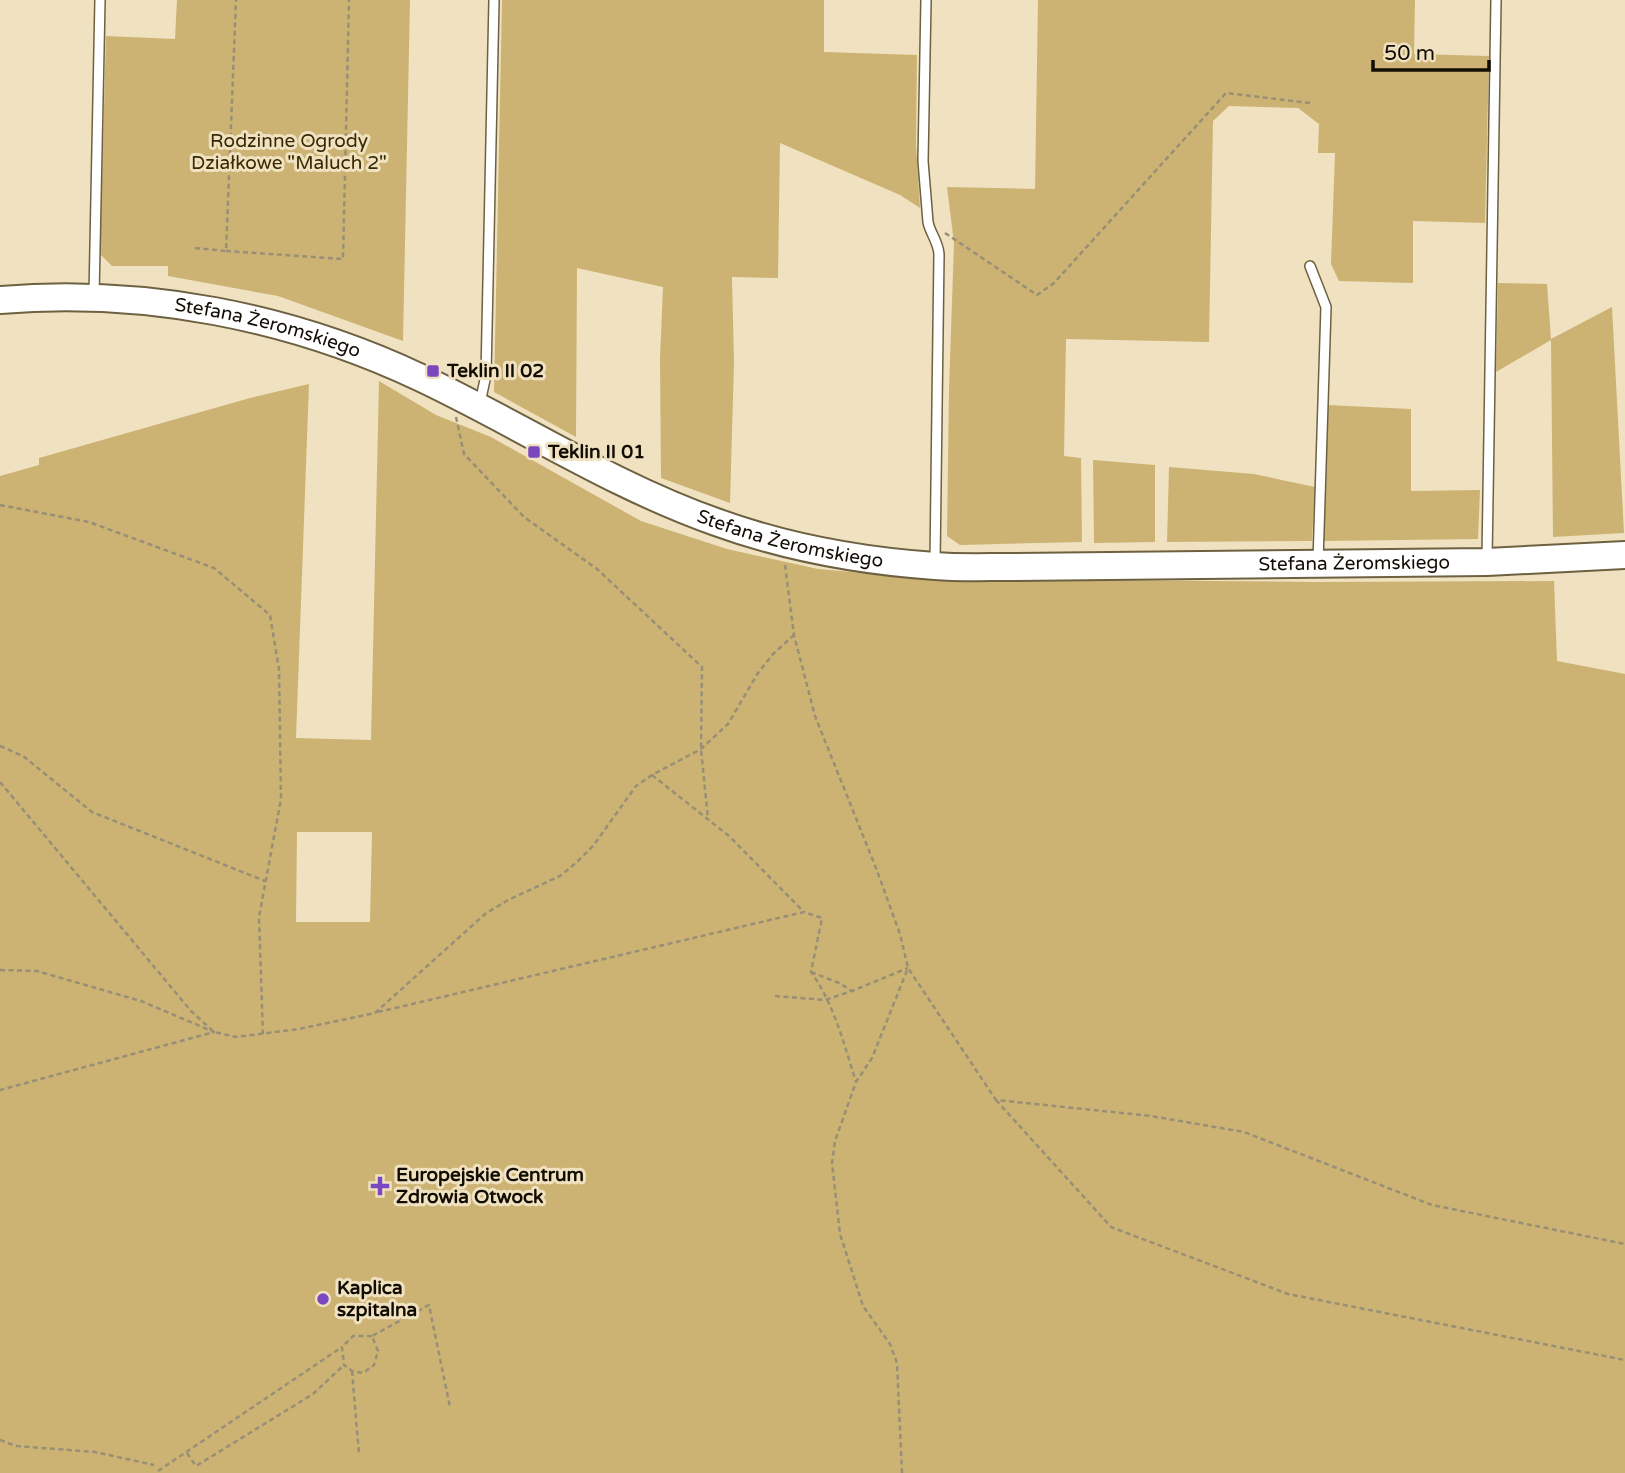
<svg xmlns="http://www.w3.org/2000/svg" width="1625" height="1473" font-family="'Varela Round',sans-serif">
<style>
.green{fill:#ccb373;fill-rule:evenodd}
.lines{fill:none;stroke-linecap:round;stroke-linejoin:round}
.lane-casing{stroke:#6d6142;stroke-width:12}
.secondary-casing{stroke:#6d6142;stroke-width:30}
.path{stroke:#998f76;stroke-width:2.5;stroke-dasharray:5 3.5;stroke-linecap:butt}
.lane{stroke:#fff;stroke-width:9}
.secondary{stroke:#fff;stroke-width:26}
.poi-dot{fill:#7b47be;stroke:#f0e2c0;stroke-width:2.5}
.labels{text-anchor:middle;dominant-baseline:central;stroke-width:6;stroke-linejoin:round;paint-order:stroke}
.park-label{font-size:19px;fill:#372901;stroke:#f0e2c0}
.street-label{font-size:19px;fill:#120d03;stroke:#f0e2c0}
.poi-label{font-size:19px;font-weight:bold;fill:#120d03;stroke:#f0e2c0;text-anchor:start}
</style>
<rect width="100%" height="100%" fill="#f0e2c0"/>
<!-- green -->
<g class="green">
<polygon points="177,0 410,0 403,341 278,296 168,276 168,266 112,266 100,254 106,36 175,39"/>
<polygon points="502,0 824,0 824,52 917,55 916,145 920,208 900,195 780,143 778,278 732,277 734,363 730,503 661,478 660,359 663,287 577,268 576,437 494,392"/>
<polygon points="1038,0 1415,0 1414,54 1489,56 1485,223 1413,221 1413,283 1339,281 1331,264 1335,153 1318,153 1319,124 1298,108 1229,106 1213,121 1209,342 1066,339 1064,456 1081,458 1082,542 960,545 947,536 949,390 954,243 947,187 1035,189"/>
<polygon points="1498,283 1547,284 1551,339 1612,307 1624,533 1553,537 1551,340 1496,372"/>
<path d="M379,381L436,415L491,437L641,521L727,549L818,569L908,577L991,579L1317,582L1554,581L1557,661L1625,674V1473H0V476L39,465V458L250,398L309,384L296,738L371,740ZM297,832H372L370,922H296Z"/>
<polygon points="1327,405 1411,409 1411,491 1480,490 1478,539 1324,541"/>
<polygon points="1093,460 1155,465 1155,542 1094,543"/>
<polygon points="1169,467 1254,474 1315,487 1312,541 1167,542"/>
</g>
<g class="lines">
<defs>
<g id="lane">
<path d="M926,0L923,161L928,222C930,233 938,241 939,254L935,562"/>
<polyline points="1310,266 1326,307 1318,562"/>
<polyline points="94,296 100,0"/>
<polyline points="480,403 486,375 494,0"/>
<polyline points="1487,558 1496,0"/>
</g>
<g id="secondary">
<path id="s1" d="M0,300C144,288 289,316 419,377C519,424 611,485 716,522C785,547 862,561 935,566C959,568 985,567 1009,567L1487,562L1625,555"/>
</g>
</defs>
<!-- lane casing -->
<use href="#lane" class="lane-casing"/>
<!-- secondary casing -->
<use href="#secondary" class="secondary-casing"/>
<!-- path -->
<g class="path">
<polyline points="945,233 1037,295 1054,283 1226,93 1310,103"/>
<polyline points="195,248 226,251 236,0"/>
<polyline points="226,251 343,259 349,0"/>
<polyline points="456,417 464,454 524,517 597,569 702,667 701,749 708,819"/>
<polyline points="0,505 89,522 214,568 270,615 279,669 281,799 259,917 263,1035"/>
<polyline points="785,565 794,635 815,716 876,868 900,934 908,968 996,1100 1151,1116 1244,1132 1432,1205 1625,1244"/>
<polyline points="0,746 23,756 92,812 265,881"/>
<polyline points="652,775 729,836 804,912"/>
<polyline points="0,782 191,1011 214,1032 236,1037 299,1029 375,1013 485,914 508,900 560,876 577,862 593,846 636,786 652,775 701,749 728,724 758,673 773,654 794,635"/>
<polyline points="0,970 37,971 141,1001 214,1032 0,1090"/>
<polyline points="811,972 839,983 852,991"/>
<polyline points="775,996 825,1000 852,991 908,968"/>
<path d="M378,1012L804,912L822,918L811,972C834,1004 844,1044 856,1082"/>
<polyline points="996,1100 1111,1227 1288,1294 1625,1360"/>
<polyline points="372,1336 353,1336 342,1347 344,1365 352,1371 363,1373 374,1365 378,1351 372,1336 429,1305 450,1407"/>
<polyline points="352,1371 359,1454"/>
<polyline points="0,1440 16,1446 95,1452 154,1465"/>
<polyline points="187,1453 196,1466 313,1394 344,1365"/>
<polyline points="158,1471 342,1347"/>
<polyline points="902,1473 897,1363 890,1344 863,1306 840,1234 832,1163 835,1141 856,1082 872,1058 908,968"/>
</g>
<!-- lane -->
<use href="#lane" class="lane"/>
<!-- secondary -->
<use href="#secondary" class="secondary"/>
</g>
<!-- markers -->
<g class="poi-dot">
<rect x="426" y="364" width="14" height="14" rx="3.5"/>
<rect x="527" y="445" width="14" height="14" rx="3.5"/>
<path d="M376.5 1175.5h7v7h7v7h-7v7h-7v-7h-7v-7h7z"/>
<circle cx="323" cy="1299" r="7"/>
</g>
<g class="labels">
<!-- park labels -->
<g class="park-label">
<text x="289" y="141">Rodzinne Ogrody<tspan x="289" dy="22">Działkowe "Maluch 2"</tspan></text>
</g>
<!-- street labels -->
<g class="street-label">
<text stroke="none"><textPath href="#s1" startOffset="271">Stefana Żeromskiego</textPath></text>
<text stroke="none"><textPath href="#s1" startOffset="838">Stefana Żeromskiego</textPath></text>
<text stroke="none"><textPath href="#s1" startOffset="1405">Stefana Żeromskiego</textPath></text>
</g>
<!-- poi labels -->
<g class="poi-label">
<text x="447" y="371">Teklin II 02</text>
<text x="548" y="452">Teklin II 01</text>
<text x="396" y="1175">Europejskie Centrum<tspan x="396" dy="22">Zdrowia Otwock</tspan></text>
<text x="337" y="1288">Kaplica<tspan x="337" dy="22">szpitalna</tspan></text>
</g>
</g>
<!-- scale -->
<path d="M1373 60v10h116v-10" fill="none" stroke="#120d03" stroke-width="3.5"/>
<text x="1384" y="60" font-size="21" fill="#120d03" stroke="#f0e2c0" stroke-width="5" paint-order="stroke">50 m</text>
</svg>
